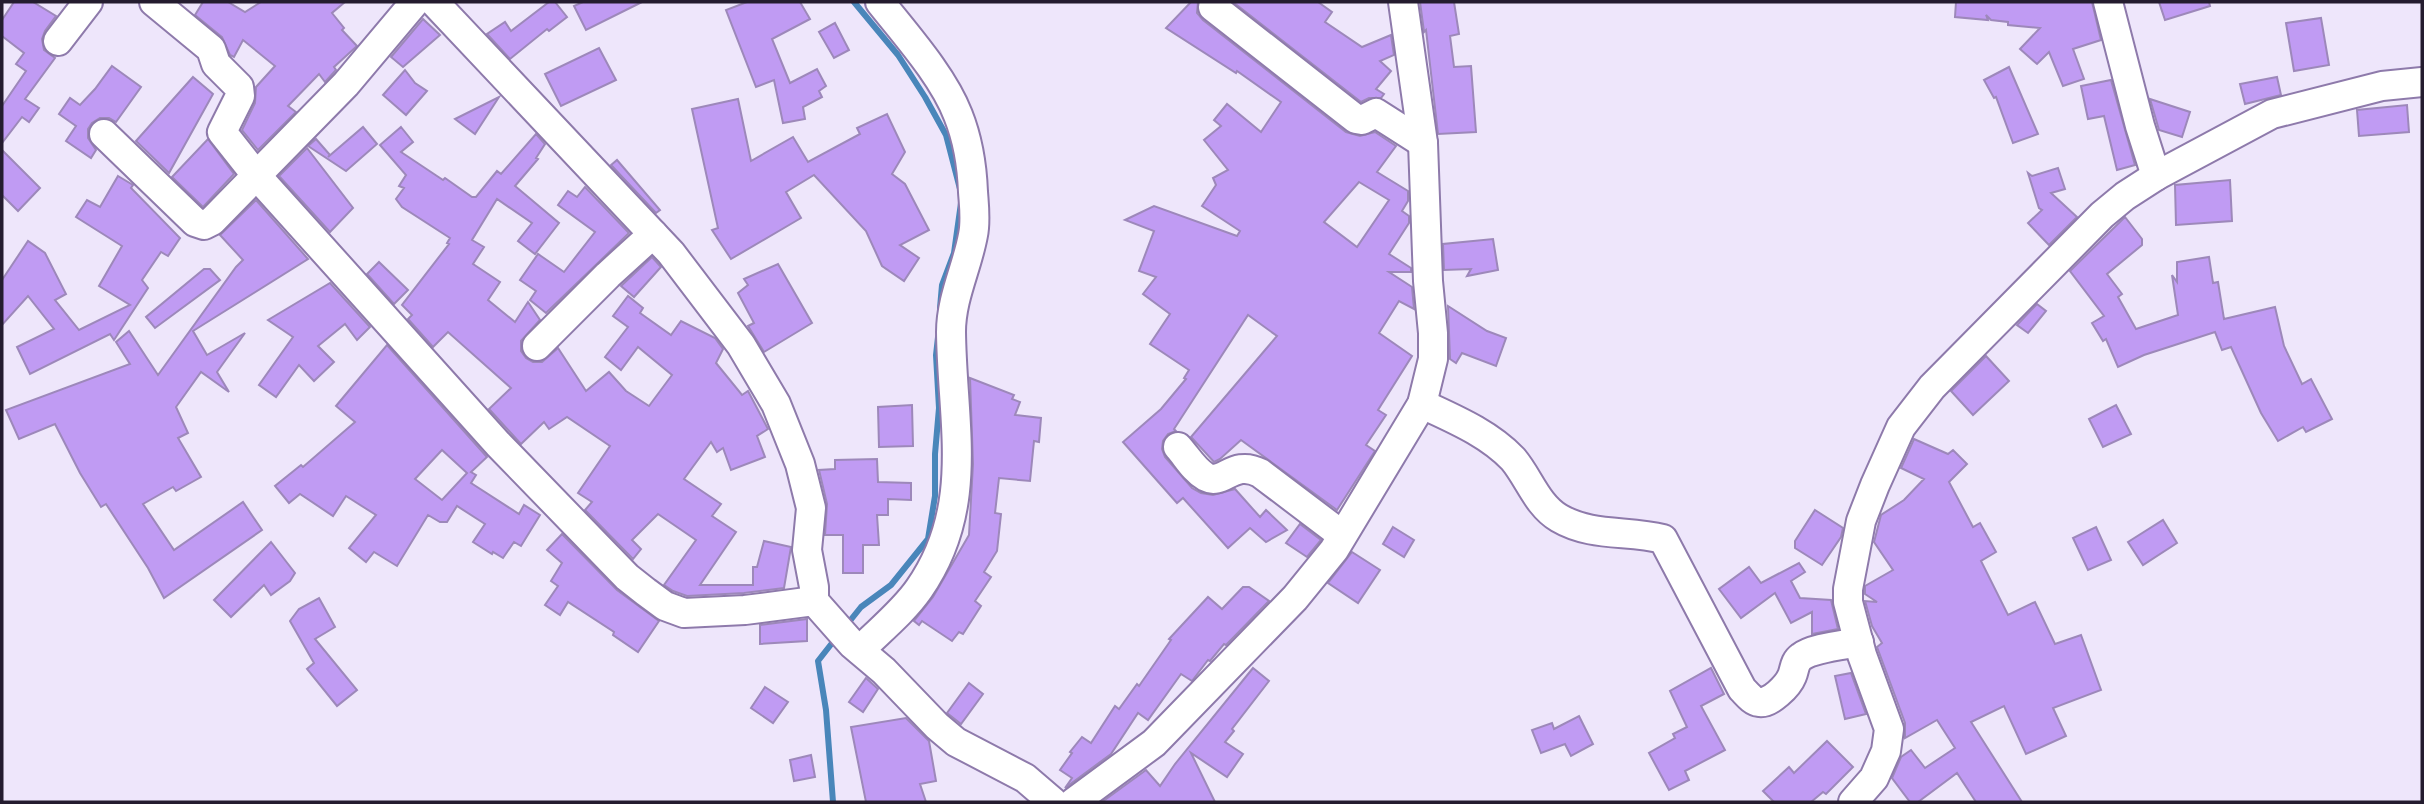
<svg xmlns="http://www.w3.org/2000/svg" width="2424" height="804" font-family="Ubuntu,sans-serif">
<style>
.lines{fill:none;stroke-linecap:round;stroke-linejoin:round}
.stream{stroke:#4986ba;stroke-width:6}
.building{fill:#c09bf3;stroke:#9d88ba;stroke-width:2;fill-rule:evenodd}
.minor-casing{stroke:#8e7aab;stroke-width:32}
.minor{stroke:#fff;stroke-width:28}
</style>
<rect width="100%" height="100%" fill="#eee6fb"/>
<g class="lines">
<!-- stream -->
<g class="stream">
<polyline points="854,2 898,55 925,97 946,135 960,189"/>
<polyline points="940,308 942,285 954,253 961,203"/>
<polyline points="845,627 861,607 891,585 928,539 935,496 935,454 939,408 936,355 938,337"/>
<polyline points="833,802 826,710 818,661 836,638"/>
</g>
</g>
<!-- building -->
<g class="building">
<polygon points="14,2 33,2 56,16 45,31 42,39 44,50 55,58 25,99 39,108 29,122 22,117 2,143 2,106 26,71 16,64 24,53 2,36 2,20"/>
<polygon points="203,2 228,2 245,12 261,2 345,2 332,13 344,28 342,30 357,46 334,67 336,70 325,82 319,74 288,106 296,112 258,150 242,130 255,103 256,87 275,66 243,40 234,57 230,55 222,37 195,15"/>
<polygon points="549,2 555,2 567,17 549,31 547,29 510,59 487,34 505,22 511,31"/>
<polygon points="583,2 642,2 586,30 574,6"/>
<polygon points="747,2 800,2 810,19 772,39 790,83 817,69 826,86 819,91 822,97 803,107 805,119 783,123 774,80 756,87 726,10"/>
<path d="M1191,2H1198L1197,13L1203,20L1346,132L1360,136L1375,132L1396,146L1377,172L1408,191V201L1402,211L1409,216V223L1389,254L1411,268V272H1389L1412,287L1414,309L1399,301L1379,333L1412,356L1378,410L1386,415L1366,445L1375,451L1337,510L1241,440L1220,459L1214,462L1191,437L1277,336L1248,315L1174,429L1176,431L1168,434L1163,441L1162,449L1165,457L1192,488L1201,493L1213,495L1235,489L1260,517L1266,510L1287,530L1266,542L1250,528L1228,548L1183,498L1177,503L1123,442L1161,409L1186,379L1184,378L1189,370L1150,344L1170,314L1143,294L1156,277L1139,271L1154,231L1125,220L1154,206L1237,236L1240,231L1202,206L1216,185L1213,178L1228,170L1204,140L1221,126L1214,120L1227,104L1261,132L1281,102L1237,71L1236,73L1166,28ZM1359,182L1389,200L1357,247L1324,222Z"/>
<polygon points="1233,2 1318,2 1332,12 1325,22 1362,47 1391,35 1394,55 1380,61 1391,71 1376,89 1384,94 1381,98 1369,98 1361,102"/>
<polygon points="1420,2 1454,2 1459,34 1450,36 1454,67 1471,66 1476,132 1438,134 1426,30 1424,32"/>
<polygon points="1956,2 2092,2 2101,40 2073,49 2084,79 2063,86 2049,52 2037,64 2020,49 2040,28 2008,25 2008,22 1991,20 1986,15 1988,20 1955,17"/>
<polygon points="2159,2 2209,2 2210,6 2165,20"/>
<polygon points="2321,18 2329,65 2294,71 2286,23"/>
<polygon points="423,19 440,35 403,67 391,57"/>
<polygon points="835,23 849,50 834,58 819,32"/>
<polygon points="599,48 616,80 561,106 545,74"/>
<polygon points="112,66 141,87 116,122 109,118 100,118 92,123 88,129 88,138 96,150 91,158 66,141 76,126 59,114 70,98 80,105 95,89"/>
<polygon points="2009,67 2038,134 2013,143 1996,97 1994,98 1984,80"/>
<polygon points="405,70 415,83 427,91 406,115 383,95"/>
<polygon points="193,77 213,94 169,173 136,141"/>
<polygon points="2277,77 2281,95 2245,104 2240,84"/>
<polygon points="2111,80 2135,165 2117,170 2104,116 2088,119 2081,86"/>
<polygon points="499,97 475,134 455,119"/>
<polygon points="738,99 751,161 793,137 808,162 860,134 857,128 887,114 905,152 892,174 905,184 929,230 900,245 919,258 904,281 882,266 866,231 814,175 786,192 801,218 731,259 712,230 718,228 692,109"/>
<polygon points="2150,99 2190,112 2182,137 2159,130"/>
<polygon points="2407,105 2409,132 2359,136 2357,110"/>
<polygon points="363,127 377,144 346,171 308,146 316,139 330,155 328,157"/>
<polygon points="401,127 413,142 401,152 443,180 445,178 472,197 476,197 497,171 501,174 536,134 545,144 536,158 538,159 515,186 559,223 535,254 518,241 532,223 497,199 472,240 484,247 473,264 500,282 488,300 515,322 528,302 540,320 521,341 521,351 526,358 533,362 542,362 558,348 586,391 609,372 626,391 649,406 672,375 638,347 621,370 605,357 628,327 613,316 628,296 643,308 640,313 671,335 681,321 715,338 723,349 716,363 742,395 748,391 768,429 757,436 765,457 731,470 723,448 717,452 711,442 684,479 721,504 712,516 736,532 700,585 753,585 753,567 757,567 764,541 791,547 784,588 744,593 687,596 673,591 664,585 696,540 658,514 632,540 641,549 633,559 585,510 592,502 578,493 610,446 567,417 549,429 544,422 521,444 489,409 511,388 448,332 433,347 408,319 412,315 402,305 449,244 447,243 450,238 402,207 396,199 404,188 399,186 406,175 380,145"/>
<polygon points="208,139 234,174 203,207 172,177"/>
<polygon points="307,148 353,208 330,232 279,176"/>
<polygon points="2,150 40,188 18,211 2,195"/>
<polygon points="617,160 660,210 656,213 611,165"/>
<polygon points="2058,168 2065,189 2051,193 2077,217 2049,245 2028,223 2042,210 2039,208 2028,173 2032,176"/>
<polygon points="118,176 133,185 131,188 180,238 168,256 161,252 142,280 148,288 114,340 110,334 30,374 17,347 54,329 28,296 2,325 2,280 28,241 45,253 66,294 55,300 79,330 130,305 99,286 122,246 76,217 87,200 100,207"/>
<polygon points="2230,180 2232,221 2176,225 2175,185"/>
<polygon points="585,187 629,233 546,313 530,300 536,291 520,280 538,254 564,272 595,232 558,205 568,191 577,197"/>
<polygon points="256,200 308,259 193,331 207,355 245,333 217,372 229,392 201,372 176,407 188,433 178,438 201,477 176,491 173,487 143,504 174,550 243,502 262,530 164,598 148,568 106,504 101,507 80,473 55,424 19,439 6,410 130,364 116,342 129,331 158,375 236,267 243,260 220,235"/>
<polygon points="2125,217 2142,239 2142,245 2107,274 2122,294 2118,297 2136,329 2178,315 2172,275 2177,282 2177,262 2209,257 2213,283 2218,282 2224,319 2275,307 2284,346 2302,384 2311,379 2332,419 2306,432 2303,427 2278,441 2261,413 2231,347 2222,350 2215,332 2144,355 2118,367 2106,339 2103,341 2092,323 2104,316 2070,271"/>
<polygon points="1493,239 1498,270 1467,276 1471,269 1444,270 1443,244"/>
<polygon points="652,257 661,267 634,297 621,286"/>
<polygon points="379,262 408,290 394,304 367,274"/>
<polygon points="778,264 812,323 764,352 748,326 754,323 738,293 748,285 744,279"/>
<polygon points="204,269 210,269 220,280 155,328 146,317"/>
<polygon points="330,283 370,327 357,340 345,324 318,346 334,362 314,381 299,365 276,397 259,385 293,337 268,320"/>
<polygon points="2037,304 2046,311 2028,333 2017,325"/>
<polygon points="1448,306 1487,331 1506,338 1496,366 1462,353 1456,363 1450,359"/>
<path d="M387,345L487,457L471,472L476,475L471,483L519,514L524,505L540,515L521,546L514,542L503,558L493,552L492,554L473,542L485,524L457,506L447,522H440L428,515L397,566L374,552L366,562L349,548L376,515L346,496L333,516L300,494L289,503L275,486L301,465L303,467L355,422L336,406ZM442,450L467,473L442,500L415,479Z"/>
<polygon points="1986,356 2009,381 1973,415 1951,391"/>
<polygon points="970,378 1014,395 1012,399 1020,402 1015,415 1041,418 1039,442 1034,441 1030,481 999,478 995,513 1001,514 997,551 984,572 991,577 975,601 981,606 963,634 959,632 952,641 922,621 919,625 914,621 933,597 969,535 973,464"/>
<polygon points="912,405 913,446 879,447 878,407"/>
<polygon points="2116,405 2131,434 2103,447 2089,419"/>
<polygon points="1914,439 1948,454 1953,450 1967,464 1949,482 1973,527 1980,523 1996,552 1981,561 2008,615 2035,602 2055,644 2081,635 2101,690 2053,708 2066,736 2026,754 2004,706 1971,722 2022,802 1976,802 1957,773 1918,802 1910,802 1892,778 1901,757 1911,750 1925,768 1955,748 1937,720 1905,738 1905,723 1877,647 1882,643 1872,626 1865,601 1877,602 1865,594 1865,586 1893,570 1874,542 1881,515 1904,500 1924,479 1901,468"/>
<polygon points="877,459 878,482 911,483 911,500 888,499 888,515 877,515 879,545 863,545 863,573 843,573 843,535 825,535 827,504 819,470 835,469 835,460"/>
<polygon points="1815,510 1843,528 1841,537 1822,565 1795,548 1795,541"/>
<polygon points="2163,520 2177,543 2143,565 2128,542"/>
<polygon points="1300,524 1321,540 1307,557 1286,543"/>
<polygon points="1393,527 1414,540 1404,557 1383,544"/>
<polygon points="2096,527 2111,560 2088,570 2073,538"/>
<polygon points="562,534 617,590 659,621 638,652 613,635 614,632 568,602 560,615 545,605 558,586 551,581 562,563 547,550"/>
<polygon points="271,542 295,573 290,581 271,595 264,585 231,617 214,600"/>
<polygon points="1352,552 1380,570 1358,603 1328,583"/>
<polygon points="1799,563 1805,572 1791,581 1800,598 1831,600 1838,629 1812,634 1812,612 1791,623 1775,593 1741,618 1719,589 1749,567 1761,583"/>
<polygon points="1243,587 1249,587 1269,601 1226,645 1224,644 1210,661 1208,660 1192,681 1181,674 1148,720 1138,713 1111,754 1065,788 1072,778 1060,770 1072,753 1070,752 1082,737 1091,743 1115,706 1119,709 1137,684 1139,686 1171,640 1169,639 1208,597 1222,609"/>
<polygon points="319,598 335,627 315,639 357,690 337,706 307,669 314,663 290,621 299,609"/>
<polygon points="807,619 807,641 760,644 760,625"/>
<polygon points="1253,668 1269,681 1232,729 1234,731 1225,742 1243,754 1227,777 1191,753 1215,802 1102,802 1146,770 1160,786 1175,764"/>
<polygon points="1711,668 1724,694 1701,706 1725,750 1685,771 1689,780 1669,790 1649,753 1675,738 1673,734 1687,727 1670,691"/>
<polygon points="1851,673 1866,714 1845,719 1835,676"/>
<polygon points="866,678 878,689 863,712 849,702"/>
<polygon points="969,683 983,694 961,724 947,713"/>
<polygon points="765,687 788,702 773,723 751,708"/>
<polygon points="1579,716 1593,744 1571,756 1565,744 1541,753 1532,730 1552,723 1554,729"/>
<polygon points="906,718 929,741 936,781 920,784 926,802 866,802 851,727"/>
<polygon points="1827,741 1853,767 1826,794 1823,792 1811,802 1774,802 1763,791 1789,767 1794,773"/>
<polygon points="811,755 815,777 794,781 790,760"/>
</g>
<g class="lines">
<defs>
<g id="minor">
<polyline points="154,2 211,49 216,64 239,87 240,96 222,132 256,175 498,444 627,577 646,592 665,606 684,613 745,610 814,601"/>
<polyline points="434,2 671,253 741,345 776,404 800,464 811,508 807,550 814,587 814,601 852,644 884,671 937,726 956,742 1025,778 1053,802"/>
<polyline points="2108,2 2140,126 2156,176"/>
<polyline points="1213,7 1356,119 1362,120 1376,113 1423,143"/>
<polyline points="58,41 88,2"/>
<polyline points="104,134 195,222 204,225 212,221 346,84 415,2"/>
<polyline points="537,346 608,275 653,234"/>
<path d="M1422,404C1454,419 1488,433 1513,459C1529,478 1537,505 1559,518C1591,537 1628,530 1663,539L1742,689C1747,694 1752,701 1759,702C1770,704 1788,686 1792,676C1795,669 1794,662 1801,657C1812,648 1844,645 1859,642"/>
<path d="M1178,447C1187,457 1194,470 1206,477C1223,486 1233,459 1260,473L1342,535"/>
<path d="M860,650C879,631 903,612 919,589C976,507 952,424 951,332C951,298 967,268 973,235C976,221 974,206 973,192C972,166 968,140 958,115C943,76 906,35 880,2"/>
<polyline points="1074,802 1154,743 1295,598 1334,550 1422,404 1433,359 1433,333 1428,281 1423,143 1403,2"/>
<polyline points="1853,802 1874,778 1886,751 1889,729 1862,655 1848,602 1848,589 1861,521 1875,485 1901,427 1932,387 2102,215 2125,196 2156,176 2272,114 2382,86 2422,82"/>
</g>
</defs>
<!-- minor casing -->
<use href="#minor" class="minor-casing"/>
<!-- minor -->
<use href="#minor" class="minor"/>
</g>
<!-- border -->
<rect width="2424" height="804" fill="none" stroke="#241c2f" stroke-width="7"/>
</svg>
